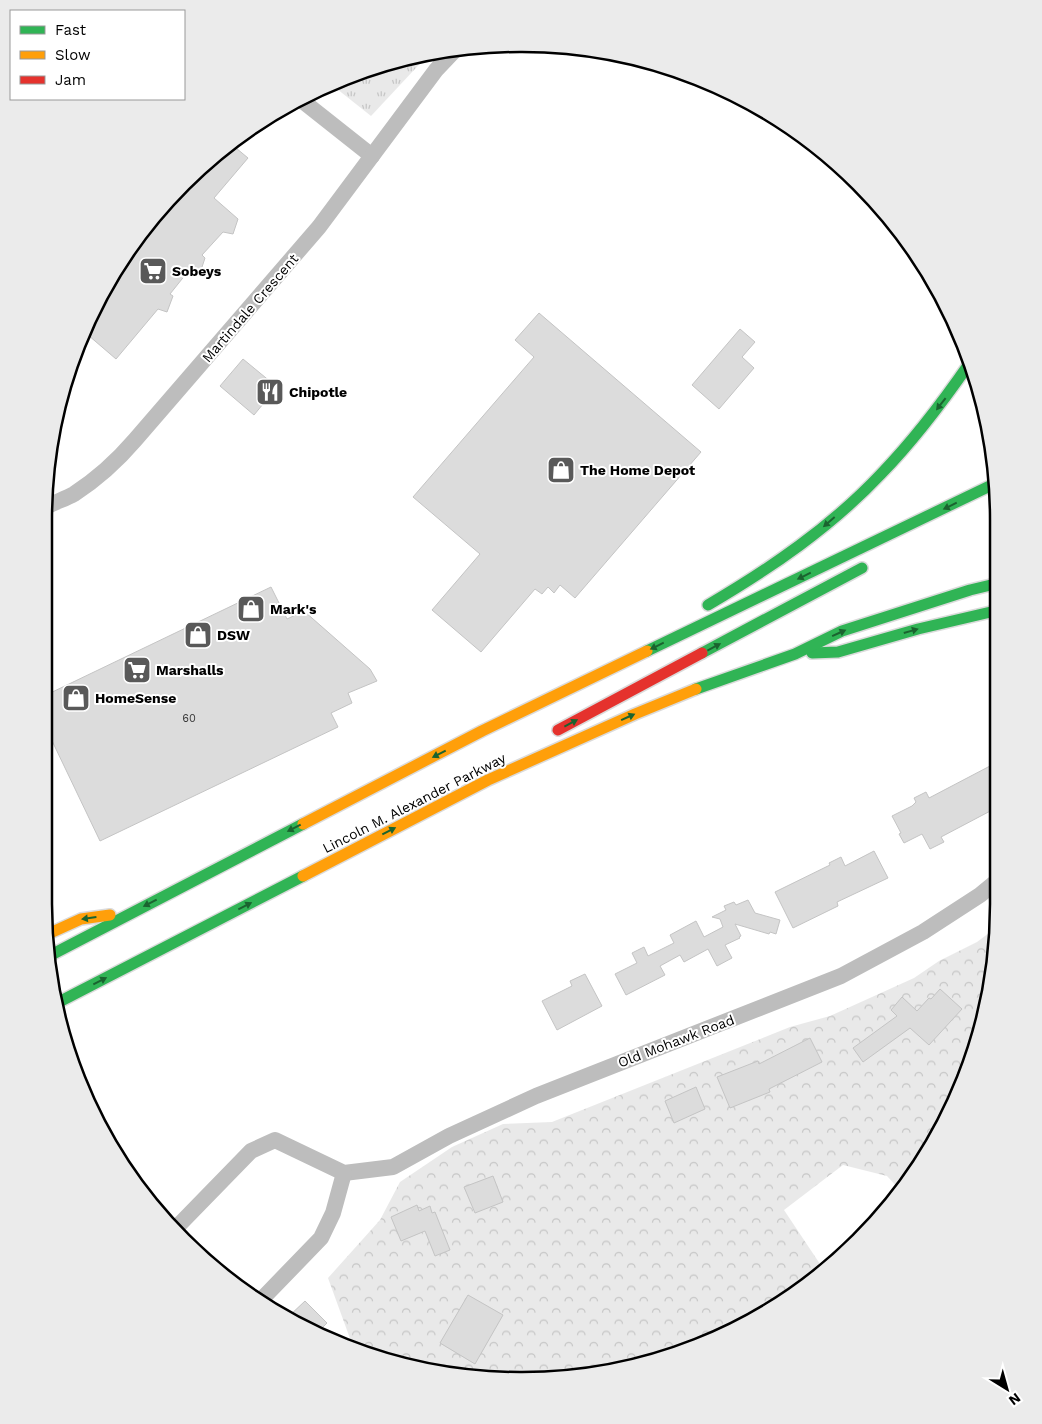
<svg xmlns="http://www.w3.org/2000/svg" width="1042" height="1424" font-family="'Work Sans',sans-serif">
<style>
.grass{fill:url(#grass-tufts)}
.forest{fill:url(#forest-crowns)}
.building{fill:#dcdcdc;stroke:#c4c4c4}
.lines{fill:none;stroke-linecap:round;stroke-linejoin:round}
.fast-casing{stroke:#dbdbdb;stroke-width:14}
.slow-casing{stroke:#dbdbdb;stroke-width:14}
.jam-casing{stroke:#dbdbdb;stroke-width:14}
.street{stroke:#bdbdbd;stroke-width:16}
.fast{stroke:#30b455;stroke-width:11}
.slow{stroke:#ff9f0a;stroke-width:11}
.jam{stroke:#e5322d;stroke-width:11}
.oneway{fill:#1a632f}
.labels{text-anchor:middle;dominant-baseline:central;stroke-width:4;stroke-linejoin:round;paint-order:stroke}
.number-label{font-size:11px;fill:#373737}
.poi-label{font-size:14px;font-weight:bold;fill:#000;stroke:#fff;text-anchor:start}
.street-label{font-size:14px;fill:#000;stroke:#fff}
.rim{fill:none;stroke:#000;stroke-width:2.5}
</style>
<defs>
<pattern id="grass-tufts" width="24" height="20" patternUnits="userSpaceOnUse" patternTransform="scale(1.25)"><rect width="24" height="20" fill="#e9e9e9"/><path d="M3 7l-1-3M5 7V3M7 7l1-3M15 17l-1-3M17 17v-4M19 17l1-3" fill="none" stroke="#c6c6c6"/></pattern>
<pattern id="forest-crowns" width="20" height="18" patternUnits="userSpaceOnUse" patternTransform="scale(1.25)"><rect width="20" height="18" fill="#e9e9e9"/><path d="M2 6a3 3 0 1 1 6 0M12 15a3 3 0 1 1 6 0" fill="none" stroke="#c6c6c6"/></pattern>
</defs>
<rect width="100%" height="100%" fill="#fff"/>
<!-- grass -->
<polygon class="grass" points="428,55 371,116 332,85 397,60"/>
<!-- forest -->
<polygon class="forest" points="997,927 997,935 973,1056 934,1141 900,1190 887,1176 843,1165 784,1210 824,1270 812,1281 704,1344 583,1376 458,1376 352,1344 328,1278 380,1220 400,1182 452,1147 503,1124 552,1122 790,1027 830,1016 914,978 939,961 977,942"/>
<!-- building -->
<g class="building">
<polygon points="230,143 248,158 214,198 238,219 233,234 223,232 202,255 205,258 200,273 190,269 170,294 173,296 167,312 158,309 116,359 88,335 124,256"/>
<polygon points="539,313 701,452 575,598 560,585 554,593 548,587 542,594 535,589 481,652 432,610 480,554 413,497 534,357 515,340"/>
<polygon points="740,329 755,342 742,357 754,368 719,409 692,385"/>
<polygon points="243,359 277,387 254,415 220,386"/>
<polygon points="271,587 287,619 304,611 370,669 377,681 348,693 352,703 331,713 338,727 100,841 44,724 44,696"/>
<polygon points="990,766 996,777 996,808 941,837 944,842 930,849 922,834 904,843 899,834 901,833 892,816 912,806 916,802 914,798 926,792 929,798"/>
<polygon points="874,851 888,878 837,902 838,906 793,928 775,892 830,865 829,863 841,857 845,866"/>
<polygon points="748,900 755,913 780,920 776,934 770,932 769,934 735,924 741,936 739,937 740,938 725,945 732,958 717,966 708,949 684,962 680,955 660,966 665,975 626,995 615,974 637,963 632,953 644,947 648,956 674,943 670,935 696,921 704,937 723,927 720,919 712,917 726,910 724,906 734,902 736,905"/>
<polygon points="585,974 602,1006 557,1030 542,1001 572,986 570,981"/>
<polygon points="940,989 962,1009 929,1045 910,1028 863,1062 853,1048 897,1016 891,1010 902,997 917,1011 929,998 931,999"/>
<polygon points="810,1038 822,1062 769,1089 770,1092 730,1108 717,1077 758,1061 759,1064"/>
<polygon points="696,1087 705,1109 674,1123 665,1101"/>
<polygon points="493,1176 503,1202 475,1213 464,1187"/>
<polygon points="417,1205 419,1211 430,1206 432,1213 435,1212 450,1250 435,1256 425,1231 401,1241 391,1217"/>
<polygon points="468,1295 503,1315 475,1364 440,1343"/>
<polygon points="305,1301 327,1323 317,1333 310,1331 288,1317"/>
</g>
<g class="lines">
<defs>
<g id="fast">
<path d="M708,605C771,568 831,527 881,474C914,440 942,403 969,364"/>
<polyline points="647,651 994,484"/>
<polyline points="702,653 862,568"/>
<polyline points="812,653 838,652 918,629 995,611"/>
<polyline points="696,689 795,654 842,631 970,590 995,584"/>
<polyline points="51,955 303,824"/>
<polyline points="57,1003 303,876"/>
</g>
<g id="slow">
<polyline points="303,824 482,731 647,651"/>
<polyline points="303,876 488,780 635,714 696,689"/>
<polyline points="48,934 81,919 110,915"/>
</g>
<polyline id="jam" points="558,730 702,653"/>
</defs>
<!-- fast casing -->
<use href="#fast" class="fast-casing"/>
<!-- slow casing -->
<use href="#slow" class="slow-casing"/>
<!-- jam casing -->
<use href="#jam" class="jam-casing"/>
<!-- street -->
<g class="street">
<polyline points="300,99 372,156"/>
<path d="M46,507C55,502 65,499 74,494C97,479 117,461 135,440L319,227L436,70L455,50"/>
<polyline points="176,1228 251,1151 275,1140 344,1173 393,1167 449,1136 536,1096 841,976 923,932 980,895 997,881"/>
<polyline points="262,1299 321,1238 333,1213 344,1173"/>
</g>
<!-- fast -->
<use href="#fast" class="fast"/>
<!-- slow -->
<use href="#slow" class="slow"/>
<!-- jam -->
<use href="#jam" class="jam"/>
</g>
<!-- one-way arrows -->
<defs><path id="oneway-solid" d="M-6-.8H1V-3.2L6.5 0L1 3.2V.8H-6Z" transform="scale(1.25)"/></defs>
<g class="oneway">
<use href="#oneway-solid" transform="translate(941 404) rotate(128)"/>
<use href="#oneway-solid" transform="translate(950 506) rotate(154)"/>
<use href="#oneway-solid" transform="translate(829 522) rotate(139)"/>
<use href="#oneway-solid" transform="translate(804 576) rotate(154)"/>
<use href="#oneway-solid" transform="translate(911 631) rotate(-16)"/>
<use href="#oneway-solid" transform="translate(839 633) rotate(-24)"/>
<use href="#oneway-solid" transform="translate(657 646) rotate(154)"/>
<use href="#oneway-solid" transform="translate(714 647) rotate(-28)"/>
<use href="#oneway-solid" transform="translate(628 717) rotate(-24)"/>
<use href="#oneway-solid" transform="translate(571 723) rotate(-28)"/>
<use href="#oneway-solid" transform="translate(439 754) rotate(153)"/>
<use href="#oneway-solid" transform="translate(294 828) rotate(153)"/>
<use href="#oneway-solid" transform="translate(389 831) rotate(-27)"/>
<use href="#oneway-solid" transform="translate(150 903) rotate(153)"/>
<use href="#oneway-solid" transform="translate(245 906) rotate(-27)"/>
<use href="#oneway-solid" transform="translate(89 918) rotate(172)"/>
<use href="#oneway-solid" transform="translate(100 981) rotate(-27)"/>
</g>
<!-- icons -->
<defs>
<symbol id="supermarket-square" viewBox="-11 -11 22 22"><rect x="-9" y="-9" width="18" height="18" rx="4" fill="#595959" stroke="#fff"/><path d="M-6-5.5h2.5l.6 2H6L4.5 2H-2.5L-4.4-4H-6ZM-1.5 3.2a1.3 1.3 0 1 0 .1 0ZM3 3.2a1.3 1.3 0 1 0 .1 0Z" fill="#fff"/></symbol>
<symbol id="restaurant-square" viewBox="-11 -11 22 22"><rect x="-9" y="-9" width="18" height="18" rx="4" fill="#595959" stroke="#fff"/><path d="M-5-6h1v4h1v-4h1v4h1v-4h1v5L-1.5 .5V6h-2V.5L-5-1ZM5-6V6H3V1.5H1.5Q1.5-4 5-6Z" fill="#fff"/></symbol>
<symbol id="shop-square" viewBox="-11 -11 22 22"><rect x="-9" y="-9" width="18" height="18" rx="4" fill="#595959" stroke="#fff"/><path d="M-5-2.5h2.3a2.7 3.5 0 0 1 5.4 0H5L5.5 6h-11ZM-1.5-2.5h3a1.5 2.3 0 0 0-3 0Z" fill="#fff"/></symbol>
</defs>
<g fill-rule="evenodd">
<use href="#supermarket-square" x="137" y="255" width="32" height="32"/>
<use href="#restaurant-square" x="254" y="376" width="32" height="32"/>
<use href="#shop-square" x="545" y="454" width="32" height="32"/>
<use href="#shop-square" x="235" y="593" width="32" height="32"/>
<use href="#shop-square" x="182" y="619" width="32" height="32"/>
<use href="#supermarket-square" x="121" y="654" width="32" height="32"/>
<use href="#shop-square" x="60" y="682" width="32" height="32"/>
</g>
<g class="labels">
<!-- number labels -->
<g class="number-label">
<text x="189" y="718">60</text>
</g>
<!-- poi labels -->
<g class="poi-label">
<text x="172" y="271">Sobeys</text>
<text x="289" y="392">Chipotle</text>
<text x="580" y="470">The Home Depot</text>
<text x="270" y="609">Mark's</text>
<text x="217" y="635">DSW</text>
<text x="156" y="670">Marshalls</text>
<text x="95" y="698">HomeSense</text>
</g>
<!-- street labels -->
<g class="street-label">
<text transform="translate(250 308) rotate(-49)">Martindale Crescent</text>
<text transform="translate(414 803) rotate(-27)">Lincoln M. Alexander Parkway</text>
<text transform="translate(676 1041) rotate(-21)">Old Mohawk Road</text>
</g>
</g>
<!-- crop -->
<path d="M0 0H1042V1424H0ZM520 52H522A468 468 0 0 1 990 520V904A468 468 0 0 1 522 1372H520A468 468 0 0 1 52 904V520A468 468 0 0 1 520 52Z" fill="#ebebeb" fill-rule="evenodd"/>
<path class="rim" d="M520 52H522A468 468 0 0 1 990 520V904A468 468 0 0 1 522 1372H520A468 468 0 0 1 52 904V520A468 468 0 0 1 520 52Z"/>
<!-- legend -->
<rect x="10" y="10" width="175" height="90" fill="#ffffff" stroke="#999999"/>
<rect x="20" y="26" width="25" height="8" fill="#30b455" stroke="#999999"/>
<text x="55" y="35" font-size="15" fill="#000000">Fast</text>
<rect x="20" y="51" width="25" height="8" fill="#ff9f0a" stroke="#999999"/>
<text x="55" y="60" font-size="15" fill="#000000">Slow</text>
<rect x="20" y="76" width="25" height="8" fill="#e5322d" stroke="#999999"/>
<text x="55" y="85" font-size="15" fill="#000000">Jam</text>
<!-- north arrow -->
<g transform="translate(1007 1389) rotate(143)" stroke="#ffffff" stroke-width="4" paint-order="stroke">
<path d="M0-4L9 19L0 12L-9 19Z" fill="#000000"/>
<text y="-8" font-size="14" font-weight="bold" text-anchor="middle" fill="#000000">N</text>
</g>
</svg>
